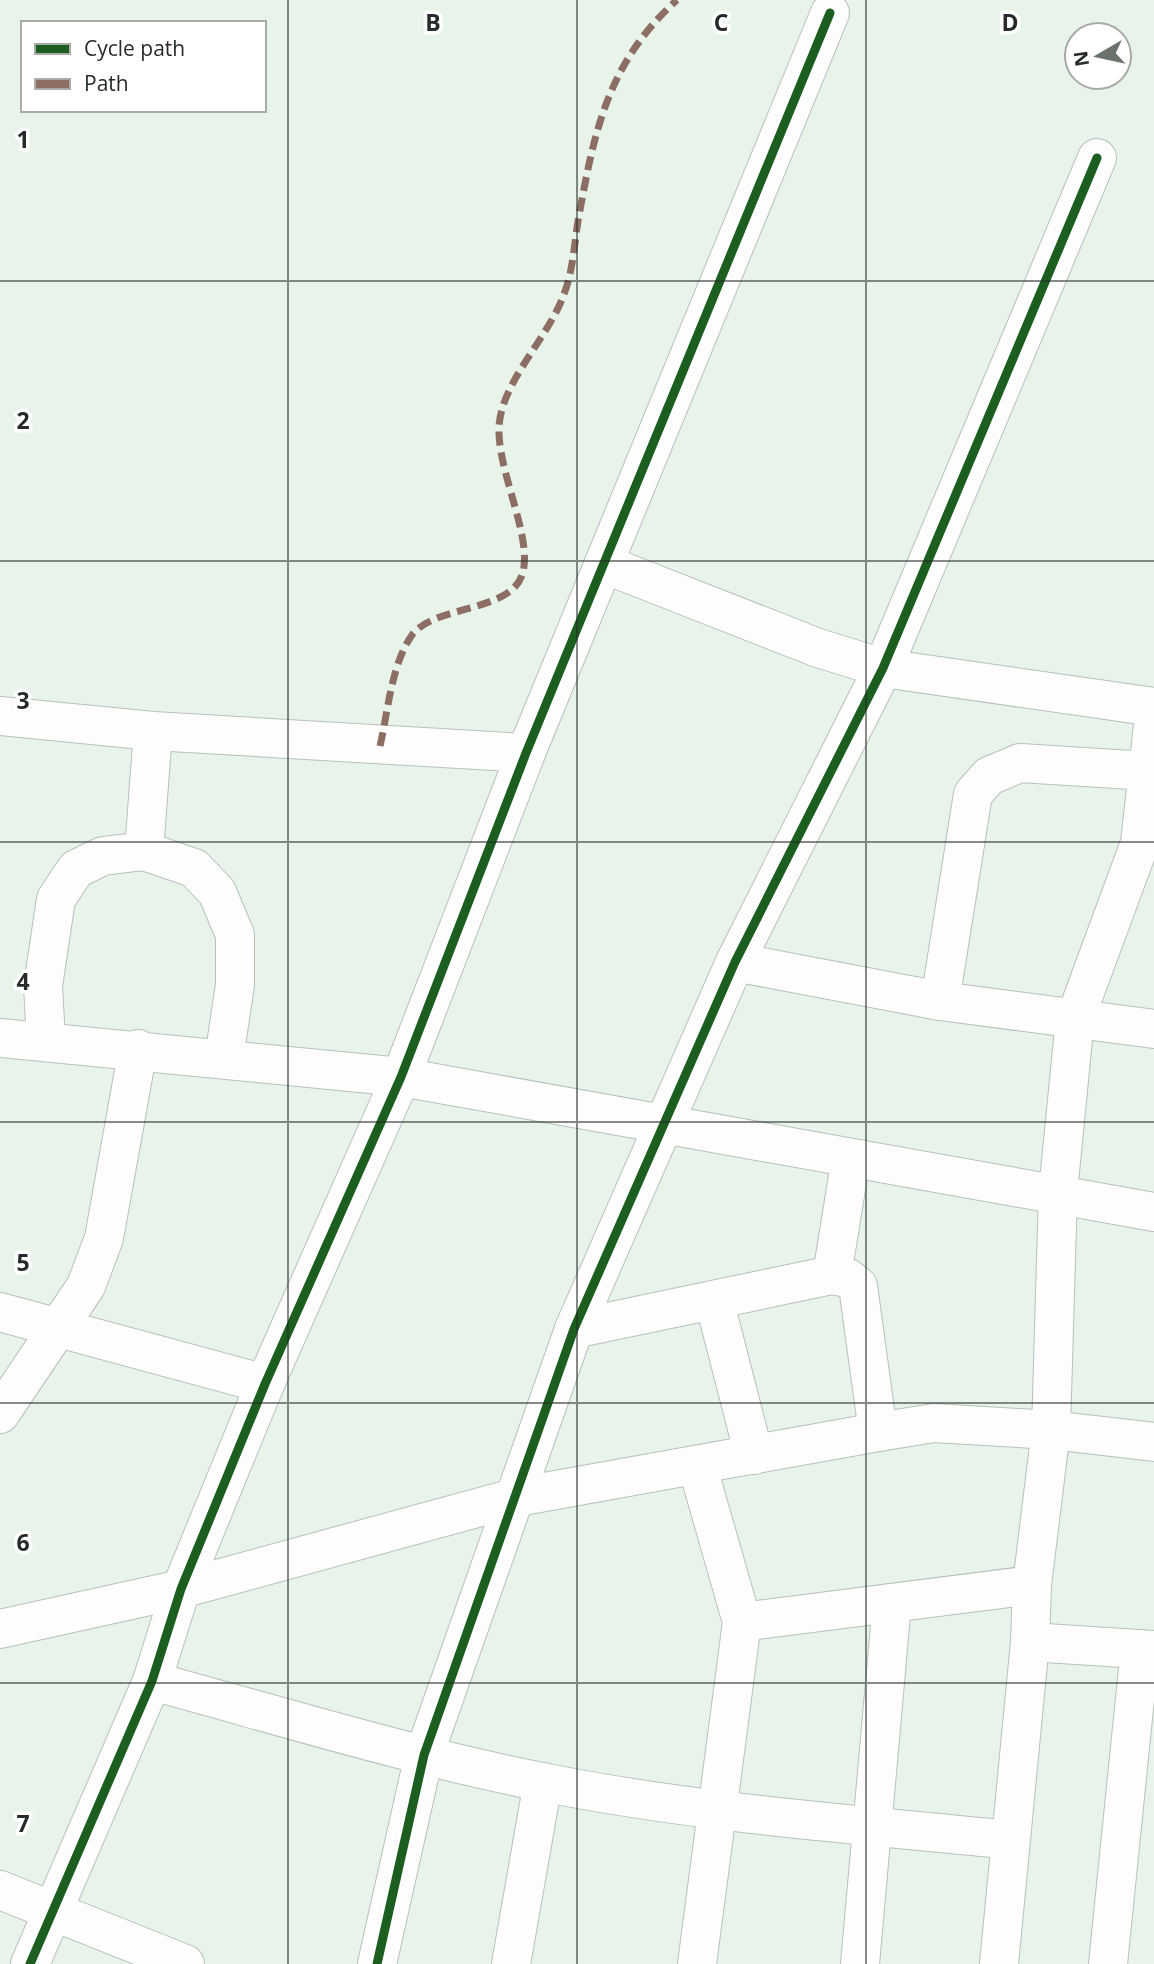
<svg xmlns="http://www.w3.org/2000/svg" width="1154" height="1964" font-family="'Open Sans',sans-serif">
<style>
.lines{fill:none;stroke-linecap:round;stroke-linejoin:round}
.minor-casing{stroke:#b8c1ba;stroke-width:40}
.minor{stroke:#fcfdfc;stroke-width:38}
.quiet{stroke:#8d6e63;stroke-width:7;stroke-dasharray:14 7;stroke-linecap:butt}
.cycleway-casing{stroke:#fff;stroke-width:13}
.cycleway{stroke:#1b5e20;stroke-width:9}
.grid{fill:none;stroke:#252c26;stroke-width:2;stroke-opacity:0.55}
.grid-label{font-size:23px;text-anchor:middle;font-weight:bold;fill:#252c26;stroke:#fff;stroke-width:7;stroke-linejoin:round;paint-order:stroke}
</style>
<rect width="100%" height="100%" fill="#e8f3ea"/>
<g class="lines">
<defs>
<g id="minor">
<polyline points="604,564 818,648 883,668 1154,707"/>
<polyline points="0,716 153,731 526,753"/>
<polyline points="144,851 153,731"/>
<polyline points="735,962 940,1001 1154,1029"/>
<polyline points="940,1001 973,794 989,776 1020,763 1148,771"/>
<polyline points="0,1038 401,1077 1154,1212"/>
<polyline points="46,1040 43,986 56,899 76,869 103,856 144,851 194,868 217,892 235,935 235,985 224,1058"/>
<polyline points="832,1275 851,1158"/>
<polyline points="714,1300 754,1455"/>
<polyline points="0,1312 265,1384"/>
<polyline points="574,1329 832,1275 848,1278 858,1286 878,1432"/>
<polyline points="0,1414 86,1286 104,1238 138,1049"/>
<polyline points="697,1465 742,1622 697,1964"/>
<polyline points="742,1622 1032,1585"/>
<polyline points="0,1629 181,1589 517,1497 878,1432 934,1423 1051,1430 1154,1442"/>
<polyline points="1030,1642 1154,1650"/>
<path d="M152,1681C281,1716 410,1756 542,1782C696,1813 854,1824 1010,1840"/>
<polyline points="0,1890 185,1964"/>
<polyline points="30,1964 152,1681 181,1589 265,1384 401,1077 526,753 830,13"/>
<polyline points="377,1964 424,1755 574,1329 735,962 883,668 1097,158"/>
<polyline points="511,1964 543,1782"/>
<polyline points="860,1964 892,1603"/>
<polyline points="999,1964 1030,1642 1032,1585 1051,1430 1058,1192 1075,1019 1140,843 1154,716"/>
<polyline points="1108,1964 1140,1649"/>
</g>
</defs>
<!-- minor casing -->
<use href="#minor" class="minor-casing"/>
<!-- minor -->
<use href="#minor" class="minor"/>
<!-- quiet -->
<path class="quiet" d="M380,746C388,712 391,665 412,635C435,604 513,613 523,572C532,535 497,471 499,426C502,381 549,337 564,294C573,271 574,246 578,221C594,133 607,63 677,0"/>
<defs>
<g id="cycleway">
<polyline points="30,1964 152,1681 181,1589 265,1384 401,1077 526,753 830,13"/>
<polyline points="377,1964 424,1755 574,1329 735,962 883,668 1097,158"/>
</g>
</defs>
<!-- cycleway casing -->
<use href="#cycleway" class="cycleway-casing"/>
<!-- cycleway -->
<use href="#cycleway" class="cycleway"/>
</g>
<!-- grid -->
<path class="grid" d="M288,0V1964M577,0V1964M866,0V1964M0,281H1154M0,561H1154M0,842H1154M0,1122H1154M0,1403H1154M0,1683H1154"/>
<g class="grid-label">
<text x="433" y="31">B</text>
<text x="721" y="31">C</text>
<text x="1010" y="31">D</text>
<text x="23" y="148">1</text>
<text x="23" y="429">2</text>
<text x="23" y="709">3</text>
<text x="23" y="990">4</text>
<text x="23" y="1271">5</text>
<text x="23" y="1551">6</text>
<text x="23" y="1832">7</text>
</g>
<!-- legend -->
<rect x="21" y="21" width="245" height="91" fill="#ffffff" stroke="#a8aba8" stroke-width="2"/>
<rect x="35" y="44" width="35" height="10" fill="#1b5e20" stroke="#a8aba8" stroke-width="2"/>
<text x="84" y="56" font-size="21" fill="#252c26">Cycle path</text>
<rect x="35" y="79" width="35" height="10" fill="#8d6e63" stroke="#a8aba8" stroke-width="2"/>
<text x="84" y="91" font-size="21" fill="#252c26">Path</text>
<!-- north arrow -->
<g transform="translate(1098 56) rotate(261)"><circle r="33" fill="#ffffff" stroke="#a8aba8" stroke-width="2"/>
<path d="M0-5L12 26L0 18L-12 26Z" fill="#69726b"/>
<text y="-10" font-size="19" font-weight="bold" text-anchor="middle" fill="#252c26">N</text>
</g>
</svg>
